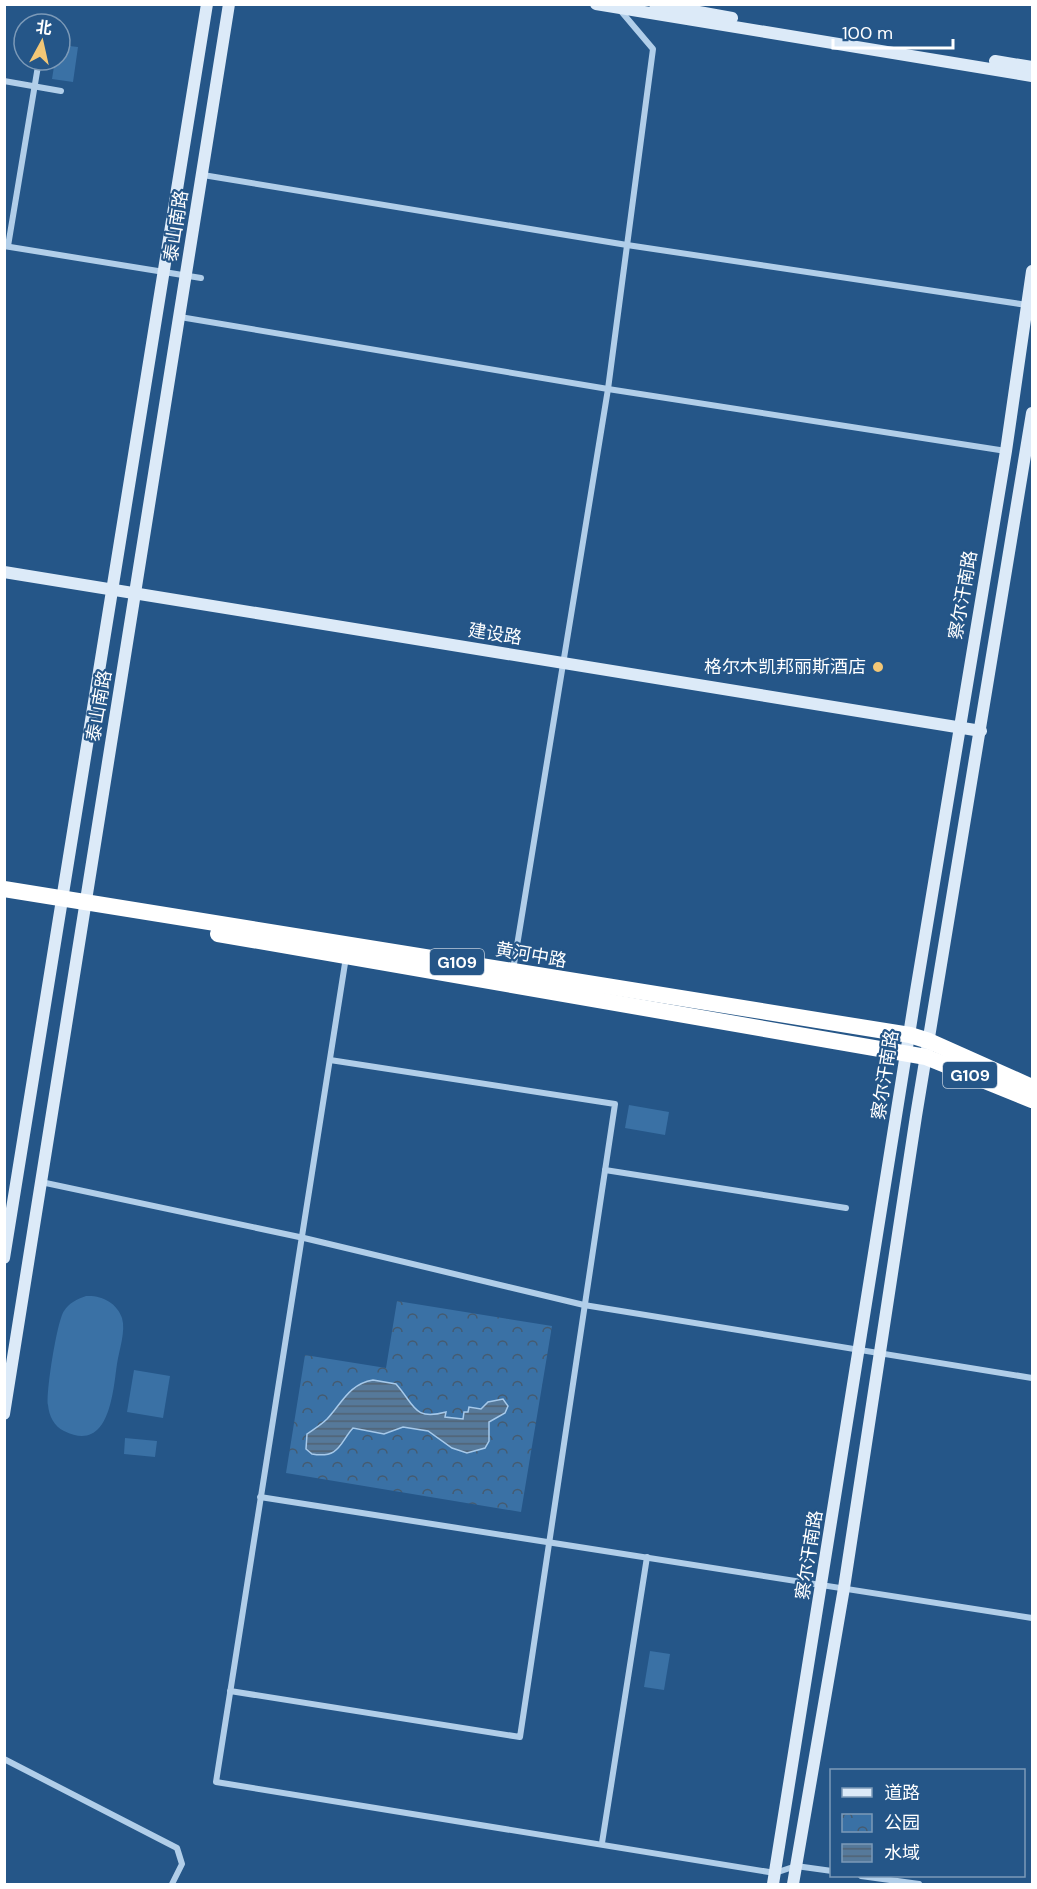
<svg xmlns="http://www.w3.org/2000/svg" width="1037" height="1889" font-family="'DM Sans','Noto Sans SC',sans-serif">
<style>
.park{fill:url(#park-crowns)}
.garden{fill:#3a71a5}
.water{fill:url(#water-rules);stroke:#a6c9ea;stroke-width:1.5}
.lines{fill:none;stroke-linecap:round;stroke-linejoin:round}
.street{stroke:#b1cee9;stroke-width:6}
.secondary{stroke:#dceaf8;stroke-width:12}
.highway{stroke:#fff;stroke-width:16}
.poi-dot{fill:#f3c776;stroke:#255688;stroke-width:2}
.labels{text-anchor:middle;dominant-baseline:central;stroke-width:4.5;stroke-linejoin:round;paint-order:stroke}
.shield{fill:#255688;stroke:#beccdb;stroke-width:1.5}
.shield-label{font-size:16px;font-weight:bold;fill:#fff}
.street-label{font-size:18px;fill:#fff;stroke:#255688}
.poi-label{font-size:18px;fill:#fff;stroke:#255688;text-anchor:end}
</style>
<defs>
<pattern id="park-crowns" width="20" height="18" patternUnits="userSpaceOnUse" patternTransform="scale(1.5)"><rect width="20" height="18" fill="#3a71a5"/><path d="M2 6a3 3 0 1 1 6 0M12 15a3 3 0 1 1 6 0" fill="none" stroke="#455b70"/></pattern>
<pattern id="water-rules" width="6" height="5" patternUnits="userSpaceOnUse" patternTransform="scale(1.5)"><rect width="6" height="5" fill="#56799a"/><path d="M0 2.5h6" fill="none" stroke="#516273"/></pattern>
</defs>
<rect width="100%" height="100%" fill="#255688"/>
<!-- park -->
<polygon class="park" points="397,1301 552,1326 521,1512 286,1473 305,1355 386,1368"/>
<!-- garden -->
<g class="garden">
<polygon points="60,45 78,47 73,82 52,79 55,60 60,60"/>
<polygon points="629,1105 669,1112 665,1135 625,1128"/>
<path d="M86,1296C102,1295 117,1303 122,1318C126,1331 119,1350 117,1364C113,1391 110,1454 64,1431C54,1426 49,1416 48,1405C46,1392 57,1321 64,1311C69,1303 77,1299 86,1296Z"/>
<polygon points="134,1370 170,1376 163,1418 127,1412"/>
<polygon points="125,1438 157,1441 155,1457 124,1454"/>
<polygon points="650,1651 670,1654 664,1690 644,1687"/>
</g>
<!-- water -->
<path class="water" d="M373,1380L396,1384C415,1405 413,1421 446,1412L445,1417L463,1419L464,1412H468L469,1407L481,1409L488,1402L503,1399L508,1406L505,1413L489,1422V1441L485,1448L467,1453L452,1448L428,1431L403,1427L384,1434L353,1428C340,1442 340,1459 312,1454L306,1449L307,1434C314,1429 321,1425 327,1419C342,1403 349,1384 373,1380Z"/>
<g class="lines">
<!-- street -->
<g class="street">
<polyline points="4,81 61,91"/>
<polyline points="203,175 627,245 1027,305"/>
<polyline points="4,246 201,278"/>
<polyline points="8,246 39,60"/>
<polyline points="180,317 608,389 1006,451"/>
<polyline points="346,957 216,1782 775,1873 796,1866 832,1871"/>
<polyline points="513,970 608,389 653,49 620,10"/>
<polyline points="605,1170 846,1208"/>
<polyline points="41,1182 304,1238 584,1305 1032,1378"/>
<polyline points="260,1497 1032,1618"/>
<polyline points="230,1691 520,1737 615,1104 330,1060"/>
<polyline points="4,1759 177,1848 182,1864 172,1884"/>
<polyline points="602,1843 647,1557"/>
<polyline points="861,1876 919,1884"/>
</g>
<!-- secondary -->
<g class="secondary">
<polyline points="596,4 1032,76"/>
<polyline points="655,4 732,18"/>
<polyline points="995,61 1032,67"/>
<polyline points="4,572 981,731"/>
<polyline points="4,1258 207,4"/>
<polyline points="4,1414 229,4"/>
<polyline points="773,1884 916,991 1006,451 1032,271"/>
<polyline points="793,1884 844,1588 916,1116 1032,413"/>
</g>
<!-- highway -->
<g class="highway">
<polyline points="4,889 910,1035 929,1041 1032,1087"/>
<polyline points="218,934 926,1057 1032,1100"/>
</g>
</g>
<!-- markers -->
<circle class="poi-dot" cx="878" cy="667" r="6"/>
<g class="labels">
<!-- shield labels -->
<g class="shield">
<rect x="430" y="949" width="54" height="26" rx="4.5"/>
<rect x="943" y="1062" width="54" height="26" rx="4.5"/>
</g>
<g class="shield-label">
<text x="457" y="962">G109</text>
<text x="970" y="1075">G109</text>
</g>
<!-- street labels -->
<g class="street-label">
<text transform="translate(176 226) rotate(-81)">泰山南路</text>
<text transform="translate(963 595) rotate(-80)">察尔汗南路</text>
<text transform="translate(495 634) rotate(9)">建设路</text>
<text transform="translate(99 706) rotate(-80)">泰山南路</text>
<text transform="translate(531 955) rotate(10)">黄河中路</text>
<text transform="translate(885 1075) rotate(-81)">察尔汗南路</text>
<text transform="translate(809 1555) rotate(-81)">察尔汗南路</text>
</g>
<!-- poi labels -->
<g class="poi-label">
<text x="866" y="667">格尔木凯邦丽斯酒店</text>
</g>
</g>
<!-- border -->
<rect width="1037" height="1889" fill="none" stroke="#ffffff" stroke-width="12"/>
<!-- legend -->
<rect x="830" y="1769" width="195" height="108" fill="#255688" stroke="#7c9ab8" stroke-width="1.5"/>
<rect x="842" y="1788" width="30" height="9" fill="#dceaf8" stroke="#7c9ab8" stroke-width="1.5"/>
<text x="884" y="1799" font-size="18" fill="#ffffff">道路</text>
<rect x="842" y="1814" width="30" height="18" fill="url(#park-crowns)" stroke="#7c9ab8" stroke-width="1.5"/>
<text x="884" y="1829" font-size="18" fill="#ffffff">公园</text>
<rect x="842" y="1844" width="30" height="18" fill="url(#water-rules)" stroke="#7c9ab8" stroke-width="1.5"/>
<text x="884" y="1859" font-size="18" fill="#ffffff">水域</text>
<!-- north arrow -->
<g transform="translate(42 42) rotate(8)"><circle r="28" fill="#255688" stroke="#7c9ab8" stroke-width="1.5"/>
<path d="M0-4.5L10 22L0 15L-10 22Z" fill="#f3c776"/>
<text y="-9" font-size="16" font-weight="bold" text-anchor="middle" fill="#ffffff">北</text>
</g>
<!-- scale -->
<path d="M833 39v9h120v-9" fill="none" stroke="#ffffff" stroke-width="3"/>
<text x="842" y="39" font-size="18" fill="#ffffff" stroke="#255688" stroke-width="4.5" paint-order="stroke">100 m</text>
</svg>
